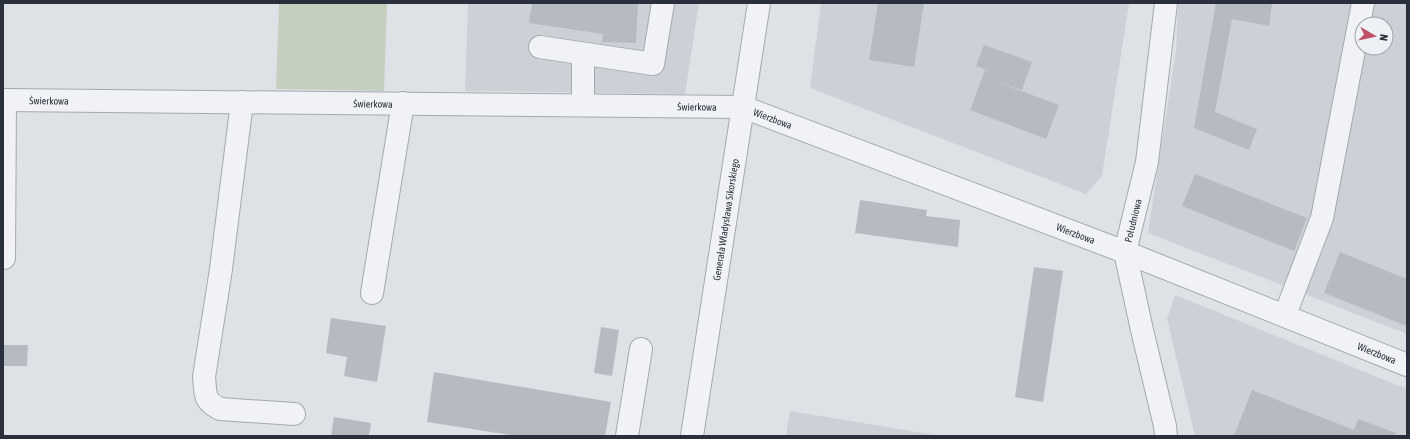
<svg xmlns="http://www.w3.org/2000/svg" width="1410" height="439" font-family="'Asap Condensed',sans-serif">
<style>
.built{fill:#cdd1d7;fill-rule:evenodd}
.green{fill:#c4cfc0}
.building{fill:#b6bbc2}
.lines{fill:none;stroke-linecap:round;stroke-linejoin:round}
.minor-casing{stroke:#a4a9af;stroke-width:24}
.minor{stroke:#f0f2f5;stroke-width:22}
.labels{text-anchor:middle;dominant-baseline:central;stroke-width:4;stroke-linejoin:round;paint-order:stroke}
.street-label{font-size:10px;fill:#29303b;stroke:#edf0f4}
</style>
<rect width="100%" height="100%" fill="#dee2e6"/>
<!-- built -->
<g class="built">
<polygon points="468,3 699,3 685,94 465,91"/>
<polygon points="821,3 1129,3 1102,176 1086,194 810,88"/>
<path d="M1178,3H1407V334L1148,233L1176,50ZM1362,24H1386V48H1362Z"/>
<polygon points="1175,295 1407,389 1407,436 1195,436 1167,319"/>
<polygon points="790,411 941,436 786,436"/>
</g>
<!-- green -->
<polygon class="green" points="279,3 387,3 384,91 276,89"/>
<!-- building -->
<g class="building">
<polygon points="532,3 638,3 636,43 602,42 603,34 529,23"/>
<polygon points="878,3 924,3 914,67 869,60"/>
<polygon points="1216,3 1272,4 1269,26 1232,19 1215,112 1257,129 1249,150 1194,128"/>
<polygon points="984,45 1032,62 1022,90 992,80 1059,105 1046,139 970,110 985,70 997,74 976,66"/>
<polygon points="1195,174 1307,218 1294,251 1182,206"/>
<polygon points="860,200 927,210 926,216 960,220 958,247 855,233"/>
<polygon points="1340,252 1407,279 1407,326 1324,293"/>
<polygon points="1034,267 1063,271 1043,402 1015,397"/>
<polygon points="331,318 386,326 377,382 344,376 347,357 326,353"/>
<polygon points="601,327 619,330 612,376 594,373"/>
<polygon points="3,345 28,345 27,366 3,366"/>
<polygon points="434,372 611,402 605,436 516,436 427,422"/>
<polygon points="1252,390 1354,430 1358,419 1396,433 1395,436 1234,436"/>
<polygon points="334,417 371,423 369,436 331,436"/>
</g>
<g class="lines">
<defs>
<g id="minor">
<polyline points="540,47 653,64 663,3"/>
<path id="s1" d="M3,100L743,107L1125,252L1407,365"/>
<path d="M242,102L221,269L204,377C206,395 203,400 220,409L294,414"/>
<polyline points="583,105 583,54"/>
<polyline points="4,258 5,100"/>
<polyline points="372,293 403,103"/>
<polyline points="1285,315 1322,218 1363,3"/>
<polyline points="627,436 641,349"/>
<path id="s2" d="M692,436L759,3"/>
<path id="s3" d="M1166,436L1165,426L1142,330L1125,252L1147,162L1166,3"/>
</g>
</defs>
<!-- minor casing -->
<use href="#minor" class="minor-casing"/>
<!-- minor -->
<use href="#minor" class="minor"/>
</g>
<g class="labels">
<!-- street labels -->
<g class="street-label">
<text stroke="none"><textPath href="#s1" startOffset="46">Świerkowa</textPath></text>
<text stroke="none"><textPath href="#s1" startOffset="370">Świerkowa</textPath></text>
<text stroke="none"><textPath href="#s1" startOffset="694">Świerkowa</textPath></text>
<text stroke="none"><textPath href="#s1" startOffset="772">Wierzbowa</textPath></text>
<text stroke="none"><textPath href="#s2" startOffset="219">Generała Władysława Sikorskiego</textPath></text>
<text stroke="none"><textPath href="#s3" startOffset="221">Południowa</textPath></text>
<text stroke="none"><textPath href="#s1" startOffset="1096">Wierzbowa</textPath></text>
<text stroke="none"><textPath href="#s1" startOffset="1420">Wierzbowa</textPath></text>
</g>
</g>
<!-- border -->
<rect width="1410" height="439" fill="none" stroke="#29303b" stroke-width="8"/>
<!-- north arrow -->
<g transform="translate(1374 36) rotate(99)"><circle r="19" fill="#edf0f4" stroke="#9fa3aa"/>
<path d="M0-3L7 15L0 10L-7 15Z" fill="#bf4f64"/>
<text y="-6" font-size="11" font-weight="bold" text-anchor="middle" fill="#29303b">N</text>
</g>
</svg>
